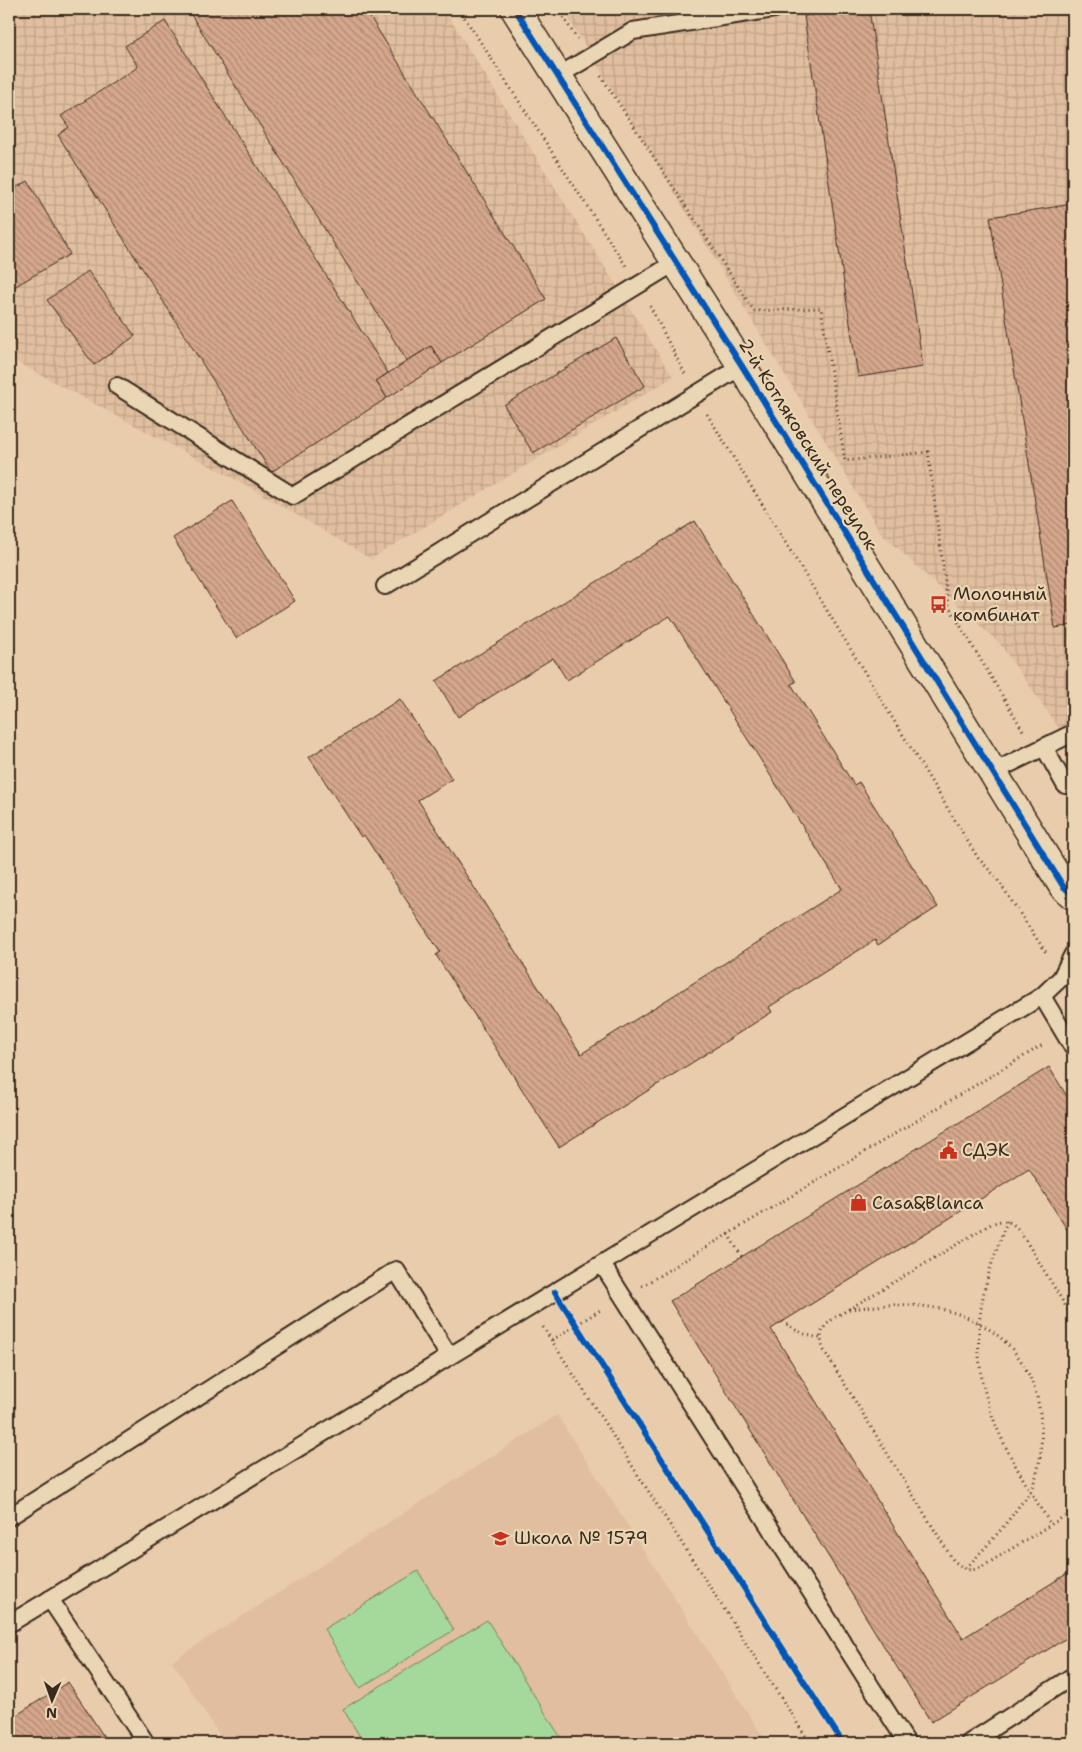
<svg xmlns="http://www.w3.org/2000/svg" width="1082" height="1752" font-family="'Shantell Sans',sans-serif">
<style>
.built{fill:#e0be9f}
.industrial{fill:url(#industrial-grid)}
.green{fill:#a5d99b;stroke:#70825c}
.building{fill:url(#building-back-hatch);stroke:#3b2a1e}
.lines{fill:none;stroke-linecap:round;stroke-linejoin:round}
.lane-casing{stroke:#3b2a1e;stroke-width:20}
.street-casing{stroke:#3b2a1e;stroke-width:31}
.path{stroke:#3b2a1e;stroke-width:3;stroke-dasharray:1 4;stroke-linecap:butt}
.lane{stroke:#ead6b4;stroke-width:16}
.street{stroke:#ead6b4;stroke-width:28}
.cycleway-casing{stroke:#ead6b4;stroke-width:9}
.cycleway{stroke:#0057b8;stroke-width:6}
.labels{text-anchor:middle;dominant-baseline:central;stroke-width:4.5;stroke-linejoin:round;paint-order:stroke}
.street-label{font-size:18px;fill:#3b2a1e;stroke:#ead6b4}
.poi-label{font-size:18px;fill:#3b2a1e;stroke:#ead6b4;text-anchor:start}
</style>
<defs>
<pattern id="industrial-grid" width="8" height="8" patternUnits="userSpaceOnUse" patternTransform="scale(1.25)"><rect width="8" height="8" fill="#e0be9f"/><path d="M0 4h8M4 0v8" fill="none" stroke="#c1a388"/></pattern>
<pattern id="building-back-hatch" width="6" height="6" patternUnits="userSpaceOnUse" patternTransform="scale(1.25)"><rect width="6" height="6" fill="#d5a78c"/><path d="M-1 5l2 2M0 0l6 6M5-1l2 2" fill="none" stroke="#ae8872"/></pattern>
</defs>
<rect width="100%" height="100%" fill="#e9ccac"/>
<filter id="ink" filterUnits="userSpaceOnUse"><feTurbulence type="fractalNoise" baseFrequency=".02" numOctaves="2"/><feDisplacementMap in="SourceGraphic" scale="10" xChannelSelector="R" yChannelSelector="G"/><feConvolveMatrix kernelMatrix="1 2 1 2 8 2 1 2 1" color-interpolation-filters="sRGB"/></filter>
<g filter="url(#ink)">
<!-- built -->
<polygon class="built" points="557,1415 767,1743 225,1743 172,1661"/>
<!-- industrial -->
<g class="industrial">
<polygon points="9,9 444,9 673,377 371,559 246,485 9,358"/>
<polygon points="563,9 1073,9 1073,748 1000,644 881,533"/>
</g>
<!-- green -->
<g class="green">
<polygon points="418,1571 454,1630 360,1688 324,1629"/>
<polygon points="487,1620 564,1743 364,1743 343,1709"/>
</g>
<!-- building -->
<g class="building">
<polygon points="197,9 365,9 546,299 442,363 431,346 407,361 190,13"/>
<polygon points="853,9 869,9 923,367 858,377 804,16"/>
<polygon points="165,21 388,373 376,381 387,398 271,472 58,135 69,127 61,116 138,67 125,46"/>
<polygon points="28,181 70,254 9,290 9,192"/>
<polygon points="1073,204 1073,625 1055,628 990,217"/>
<polygon points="88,271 135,336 94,365 47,300"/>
<polygon points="616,338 645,386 533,453 504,405"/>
<polygon points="431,346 442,363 387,398 376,381"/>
<polygon points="232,501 295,601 236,638 173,538"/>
<polygon points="695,521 796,682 791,684 854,785 859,782 938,907 878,945 875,940 769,1007 772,1012 559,1147 436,955 440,952 364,835 361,837 309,757 400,699 452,779 418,800 581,1054 842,889 670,616 567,680 553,658 458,717 436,681"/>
<polygon points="1049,1067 1073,1106 1073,1239 1029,1169 771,1329 963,1638 1073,1570 1073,1634 931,1722 670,1301"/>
<polygon points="68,1682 108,1743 9,1743 9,1720"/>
</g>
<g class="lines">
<defs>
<g id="lane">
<polyline points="558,76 633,31 774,9"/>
<polyline points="117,386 293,496 676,262"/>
<polyline points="385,586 742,366"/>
<polyline points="1044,747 1065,785"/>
<polyline points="993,772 1073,733"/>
<polyline points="1042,996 1073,1048"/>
<polyline points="602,1264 907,1743"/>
<polyline points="9,1517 396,1270 449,1356"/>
<polyline points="50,1599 146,1743"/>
<polyline points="9,1624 1042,996 1061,978 1073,954"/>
<polyline points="969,1743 1073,1676"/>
</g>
<polyline id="street" points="515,9 742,366 1063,886 1073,895"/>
</defs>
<!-- lane casing -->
<use href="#lane" class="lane-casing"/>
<!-- street casing -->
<use href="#street" class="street-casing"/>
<!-- path -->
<g class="path">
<polyline points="459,9 626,266"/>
<polyline points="558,9 577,39"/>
<polyline points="601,76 754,311 821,308 845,461 928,452 948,605 1024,732"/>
<polyline points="650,306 685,374"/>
<polyline points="707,414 978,858 995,876 1047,954"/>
<path d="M1007,1221C998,1246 988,1271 983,1297C965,1390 1005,1450 1051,1525"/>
<polyline points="728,1234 742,1257"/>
<polyline points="642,1286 1044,1044"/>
<path d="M849,1309C862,1308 874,1306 887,1305C961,1301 1029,1334 1040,1413C1043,1439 1042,1467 1030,1491C1028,1496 1023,1502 1019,1506C1003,1529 984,1549 965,1569"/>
<path d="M1073,1318L1020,1231C1010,1220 1004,1219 991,1224L834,1318C821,1329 819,1332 823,1349L953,1560C966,1571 970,1573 985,1565L1073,1511"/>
<path d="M783,1321C795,1331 804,1335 820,1338"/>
<polyline points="543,1327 810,1743"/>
<polyline points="552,1340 602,1309"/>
</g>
<!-- lane -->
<use href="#lane" class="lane"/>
<!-- street -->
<use href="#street" class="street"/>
<defs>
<g id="cycleway">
<polyline points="515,9 742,366 1063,886 1073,895"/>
<polyline points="555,1292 843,1743"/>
</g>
</defs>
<!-- cycleway casing -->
<use href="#cycleway" class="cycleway-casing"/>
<!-- cycleway -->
<use href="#cycleway" class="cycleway"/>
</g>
</g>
<!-- icons -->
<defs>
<symbol id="bus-bare" viewBox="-9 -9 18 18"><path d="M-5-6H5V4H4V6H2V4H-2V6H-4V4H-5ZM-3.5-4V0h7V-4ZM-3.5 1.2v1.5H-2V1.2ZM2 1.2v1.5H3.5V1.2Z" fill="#c8321e" stroke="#ead6b4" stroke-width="2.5" paint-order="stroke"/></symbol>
<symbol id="civic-bare" viewBox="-9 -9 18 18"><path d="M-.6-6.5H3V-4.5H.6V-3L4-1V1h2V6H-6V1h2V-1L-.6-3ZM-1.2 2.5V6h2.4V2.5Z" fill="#c8321e" stroke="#ead6b4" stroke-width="2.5" paint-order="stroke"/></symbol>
<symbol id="shop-bare" viewBox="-9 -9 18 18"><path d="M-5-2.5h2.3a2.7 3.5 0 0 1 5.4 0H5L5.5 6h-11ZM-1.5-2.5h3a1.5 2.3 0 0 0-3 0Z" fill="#c8321e" stroke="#ead6b4" stroke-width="2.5" paint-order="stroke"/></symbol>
<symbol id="school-bare" viewBox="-9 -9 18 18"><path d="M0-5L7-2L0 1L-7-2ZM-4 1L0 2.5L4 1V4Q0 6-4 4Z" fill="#c8321e" stroke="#ead6b4" stroke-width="2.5" paint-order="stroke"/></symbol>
</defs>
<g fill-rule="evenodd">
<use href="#bus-bare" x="926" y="592" width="25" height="25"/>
<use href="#civic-bare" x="936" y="1138" width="25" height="25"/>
<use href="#shop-bare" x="846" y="1190" width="25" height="25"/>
<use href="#school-bare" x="488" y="1526" width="25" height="25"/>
</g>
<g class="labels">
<!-- street labels -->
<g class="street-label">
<text transform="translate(808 444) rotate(58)">2-й Котляковский переулок</text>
</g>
<!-- poi labels -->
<g class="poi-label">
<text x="953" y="594">Молочный<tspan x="953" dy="21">комбинат</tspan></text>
<text x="962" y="1150">СДЭК</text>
<text x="872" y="1203">Casa&amp;Blanca</text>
<text x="514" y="1538">Школа № 1579</text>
</g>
</g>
<!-- margin -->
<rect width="1082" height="1752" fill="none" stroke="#ead6b4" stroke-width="30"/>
<rect x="15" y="15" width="1052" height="1722" fill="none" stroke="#3b2a1e" stroke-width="2" filter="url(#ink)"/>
<!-- north arrow -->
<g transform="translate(52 1700) rotate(182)" stroke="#ead6b4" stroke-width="4" paint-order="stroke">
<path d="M0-4L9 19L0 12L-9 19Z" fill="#3b2a1e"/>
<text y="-8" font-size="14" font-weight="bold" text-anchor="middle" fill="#3b2a1e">N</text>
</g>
</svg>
